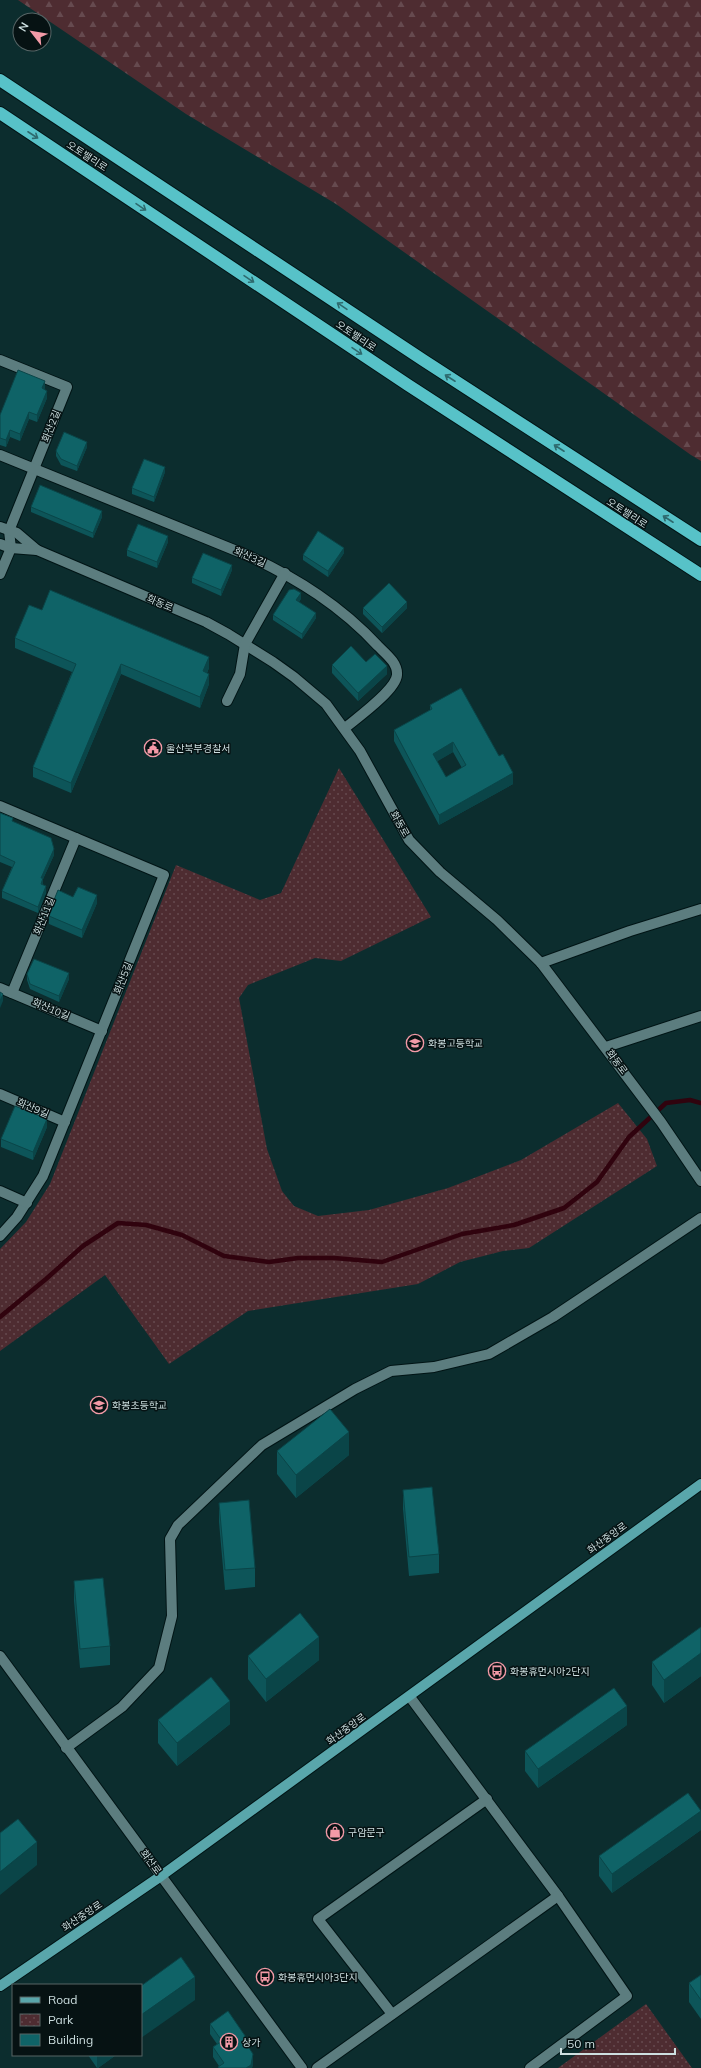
<svg xmlns="http://www.w3.org/2000/svg" width="701" height="2068" font-family="Mulish,'Noto Sans KR',sans-serif">
<style>
.forest{fill:url(#forest-firs)}
.park{fill:url(#park-dots)}
.lines{fill:none;stroke-linecap:round;stroke-linejoin:round}
.stream{stroke:#30030e;stroke-width:4.5}
.minor-casing{stroke:#001415;stroke-width:12}
.major-casing{stroke:#001415;stroke-width:12}
.highway-casing{stroke:#001415;stroke-width:14}
.minor{stroke:#5c7d7f;stroke-width:10}
.major{stroke:#59a6ab;stroke-width:10}
.highway{stroke:#57c2c8;stroke-width:12}
.wall{fill:#0d5559;fill-rule:evenodd}
.shaded-wall{fill:#0a4548}
.building{fill:#0f6367;stroke:#0a4548;fill-rule:evenodd}
.oneway{stroke:#2e6a6e}
.labels{text-anchor:middle;dominant-baseline:central;stroke-width:3;stroke-linejoin:round;paint-order:stroke}
.street-label{font-size:10px;fill:#cddfe0;stroke:#061213}
.poi-label{font-size:10px;fill:#cddfe0;stroke:#061213;text-anchor:start}
</style>
<defs>
<pattern id="forest-firs" width="22" height="20" patternUnits="userSpaceOnUse"><rect width="22" height="20" fill="#4e2c31"/><path d="M5 1l3.5 6h-7zM16 11l3.5 6h-7z" fill="#664a4f"/></pattern>
<pattern id="park-dots" width="8" height="8" patternUnits="userSpaceOnUse"><rect width="8" height="8" fill="#4e2c31"/><path d="M2 2h.1M6 6h.1" fill="none" stroke="#664a4f" stroke-width="1.8" stroke-linecap="round"/></pattern>
</defs>
<rect width="100%" height="100%" fill="#0c2d2e"/>
<!-- forest -->
<polygon class="forest" points="18,0 701,0 701,461 691,455 336,204 186,114"/>
<!-- park -->
<g class="park">
<polygon points="339,768 431,917 341,961 315,958 248,985 239,998 267,1149 282,1191 294,1206 318,1216 369,1210 448,1188 521,1160 618,1103 647,1139 657,1166 529,1248 503,1251 460,1262 418,1284 248,1311 169,1364 105,1275 0,1351 0,1249 26,1222 50,1184 176,865 260,900 281,893"/>
<polygon points="646,2004 692,2068 558,2068"/>
</g>
<g class="lines">
<!-- stream -->
<polyline class="stream" points="0,1317 46,1279 83,1246 118,1223 146,1225 182,1235 224,1256 269,1262 298,1258 334,1258 382,1262 462,1234 514,1225 564,1208 597,1182 629,1137 666,1103 690,1100 701,1103"/>
<defs>
<g id="minor">
<polyline points="0,360 67,387 9,531 11,548 0,574"/>
<path d="M0,455L249,556C298,579 341,606 378,646C386,654 398,663 397,675C396,690 357,718 345,728"/>
<polyline points="0,527 17,533 37,550 206,622 228,634 273,662 294,677 326,704 360,751 409,840 440,872 497,920 541,963 661,1122 701,1181"/>
<polyline points="0,544 11,548 37,550"/>
<polyline points="227,701 240,674 245,644 285,573"/>
<polyline points="0,806 164,875 43,1176 17,1217 0,1236"/>
<polyline points="541,963 630,931 701,909"/>
<polyline points="0,988 102,1031"/>
<polyline points="12,993 76,838"/>
<polyline points="606,1047 701,1016"/>
<polyline points="0,1094 65,1122"/>
<polyline points="0,1191 27,1203"/>
<polyline points="0,1656 302,2068"/>
<polyline points="410,1697 558,1896 627,1996 530,2068"/>
<polyline points="66,1748 122,1707 159,1668 172,1616 170,1539 178,1525 262,1445 355,1389 391,1371 434,1367 489,1354 553,1317 701,1218"/>
<polyline points="392,2014 318,1919 487,1799"/>
<polyline points="317,2068 558,1896"/>
</g>
<polyline id="major" points="0,1986 161,1876 701,1484"/>
<g id="highway">
<polyline points="0,80 423,360 701,540"/>
<polyline points="0,113 408,385 701,575"/>
</g>
</defs>
<!-- minor casing -->
<use href="#minor" class="minor-casing"/>
<!-- major casing -->
<use href="#major" class="major-casing"/>
<!-- highway casing -->
<use href="#highway" class="highway-casing"/>
<!-- minor -->
<use href="#minor" class="minor"/>
<!-- major -->
<use href="#major" class="major"/>
<!-- highway -->
<use href="#highway" class="highway"/>
</g>
<!-- wall -->
<g class="wall">
<polygon points="45,388 44,390 47,398 37,422 29,419 20,441 10,437 6,447 0,445 0,415"/>
<polygon points="87,447 77,471 61,465 56,456 56,451"/>
<polygon points="165,472 154,502 132,494 132,488"/>
<polygon points="31,507 102,517 93,538 31,512"/>
<polygon points="168,542 157,568 127,556 127,550"/>
<polygon points="344,553 328,577 303,560 303,555"/>
<polygon points="232,570 221,596 192,583 192,578"/>
<polygon points="301,599 299,602 316,618 302,639 273,620 273,615"/>
<polygon points="363,608 407,608 382,633 363,614"/>
<polygon points="42,610 209,668 207,673 209,684 200,708 121,674 71,793 33,777 33,767 72,672 15,648 15,638"/>
<polygon points="366,662 387,674 358,701 332,673 332,665"/>
<path d="M430,705L513,784L439,825L394,741V730L430,710ZM453,752L462,768L446,777L437,761Z"/>
<polygon points="0,813 13,822 54,855 43,879 43,885 46,893 38,913 2,898 2,891 12,867 0,862"/>
<polygon points="97,903 82,938 49,924 49,916"/>
<polygon points="27,974 69,979 59,1002 30,989 27,980"/>
<polygon points="47,1127 33,1160 1,1147 1,1139"/>
<polygon points="277,1451 349,1455 296,1498 277,1474"/>
<polygon points="403,1490 439,1554 439,1573 409,1576 403,1509"/>
<polygon points="219,1503 255,1568 255,1587 225,1590 219,1522"/>
<polygon points="74,1581 110,1646 110,1665 80,1668 74,1601"/>
<polygon points="701,1627 701,1676 664,1703 652,1685 652,1662"/>
<polygon points="248,1656 319,1660 266,1702 248,1679"/>
<polygon points="158,1720 230,1724 177,1766 158,1743"/>
<polygon points="627,1725 538,1788 525,1771 525,1751"/>
<polygon points="701,1830 612,1893 599,1876 599,1856"/>
<polygon points="701,1975 701,2019 689,2002 689,1983"/>
<polygon points="210,2024 250,2049 253,2064 252,2068 218,2068 218,2067 219,2066 213,2057 213,2047 217,2044 210,2034"/>
<polygon points="88,2055 116,2055 98,2068 97,2068"/>
</g>
<!-- shaded-wall -->
<g class="shaded-wall">
<polygon points="45,381 45,388 42,395 42,388"/>
<polygon points="47,391 47,398 37,422 37,415"/>
<polygon points="29,412 29,419 20,441 20,434"/>
<polygon points="10,430 10,437 6,447 6,440"/>
<polygon points="87,442 87,447 77,471 77,466"/>
<polygon points="165,467 165,472 154,502 154,497"/>
<polygon points="102,511 102,517 93,538 93,533"/>
<polygon points="168,536 168,542 157,568 157,562"/>
<polygon points="344,548 344,553 328,577 328,571"/>
<polygon points="232,565 232,570 221,596 221,590"/>
<polygon points="301,593 301,599 296,605 296,600"/>
<polygon points="407,602 407,608 382,633 382,627"/>
<polygon points="316,613 316,618 302,639 302,634"/>
<polygon points="209,657 209,668 203,682 203,671"/>
<polygon points="121,664 121,674 71,793 71,783"/>
<polygon points="387,666 387,674 358,701 358,693"/>
<polygon points="209,674 209,684 200,708 200,697"/>
<polygon points="453,742 453,752 433,764 433,754"/>
<polygon points="513,773 513,784 439,825 439,815"/>
<polygon points="54,849 54,855 43,879 43,885 41,890 41,878"/>
<polygon points="46,886 46,893 38,913 38,907"/>
<polygon points="97,895 97,903 82,938 82,930"/>
<polygon points="69,973 69,979 59,1002 59,996"/>
<polygon points="3,994 3,1001 0,1008 0,1001"/>
<polygon points="47,1119 47,1127 33,1160 33,1152"/>
<polygon points="349,1432 349,1455 296,1498 296,1475"/>
<polygon points="319,1637 319,1660 266,1702 266,1679"/>
<polygon points="701,1653 701,1676 664,1703 664,1680"/>
<polygon points="230,1701 230,1724 177,1766 177,1743"/>
<polygon points="627,1706 627,1725 538,1788 538,1769"/>
<polygon points="701,1811 701,1830 612,1893 612,1874"/>
<polygon points="37,1842 37,1865 0,1895 0,1872"/>
<polygon points="195,1977 195,2000 141,2038 141,2015"/>
<polygon points="253,2054 253,2064 252,2068 246,2068"/>
<polygon points="97,2055 116,2055 98,2068 97,2068"/>
</g>
<!-- building -->
<g class="building">
<polygon points="18,370 45,381 42,388 47,391 37,415 29,412 20,434 10,430 6,440 0,438 0,415"/>
<polygon points="64,432 87,442 77,466 61,459 56,451"/>
<polygon points="144,459 165,467 154,497 132,488"/>
<polygon points="40,485 102,511 93,533 31,507"/>
<polygon points="138,524 168,536 157,562 127,550"/>
<polygon points="318,531 344,548 328,571 303,555"/>
<polygon points="203,553 232,565 221,590 192,578"/>
<polygon points="389,583 407,602 382,627 363,608"/>
<polygon points="294,589 301,593 296,600 316,613 302,634 273,615 289,590"/>
<polygon points="50,590 209,657 203,671 209,674 200,697 121,664 71,783 33,767 76,664 15,638 29,605 42,610"/>
<polygon points="351,646 366,662 375,654 387,666 358,693 332,665"/>
<path d="M461,688L499,756L503,754L513,773L439,815L394,730L432,709L430,705ZM453,742L466,765L446,777L433,754Z"/>
<polygon points="0,813 13,818 12,821 51,838 54,849 41,878 43,878 41,884 46,886 38,907 2,891 15,862 0,855"/>
<polygon points="78,887 97,895 82,930 49,916 50,910 58,890 73,897"/>
<polygon points="34,959 69,973 59,996 30,984 27,974"/>
<polygon points="0,992 3,994 0,1001"/>
<polygon points="15,1106 47,1119 33,1152 1,1139"/>
<polygon points="330,1409 349,1432 296,1475 277,1451"/>
<polygon points="432,1487 439,1554 409,1557 403,1490"/>
<polygon points="249,1500 255,1568 225,1570 219,1503"/>
<polygon points="103,1578 110,1646 80,1649 74,1581"/>
<polygon points="300,1613 319,1637 266,1679 248,1656"/>
<polygon points="701,1627 701,1653 664,1680 652,1662"/>
<polygon points="211,1677 230,1701 177,1743 158,1720"/>
<polygon points="614,1688 627,1706 538,1769 525,1751"/>
<polygon points="688,1793 701,1811 612,1874 599,1856"/>
<polygon points="18,1819 37,1842 0,1872 0,1833"/>
<polygon points="181,1957 195,1977 141,2015 141,1986"/>
<polygon points="701,1975 701,2000 689,1983"/>
<polygon points="228,2011 250,2043 247,2045 253,2054 251,2065 246,2068 219,2068 218,2067 224,2063 213,2047 222,2041 210,2024"/>
</g>
<!-- one-way arrows -->
<defs><path id="oneway-shaft" d="M-6 0H5M1.5-3L5.5 0L1.5 3" fill="none" stroke-width="1.6" stroke-linecap="round" stroke-linejoin="round"/></defs>
<g class="oneway">
<use href="#oneway-shaft" transform="translate(33 135) rotate(33)"/>
<use href="#oneway-shaft" transform="translate(141 207) rotate(34)"/>
<use href="#oneway-shaft" transform="translate(249 279) rotate(34)"/>
<use href="#oneway-shaft" transform="translate(342 306) rotate(-146)"/>
<use href="#oneway-shaft" transform="translate(357 351) rotate(34)"/>
<use href="#oneway-shaft" transform="translate(450 378) rotate(-147)"/>
<use href="#oneway-shaft" transform="translate(559 448) rotate(-147)"/>
<use href="#oneway-shaft" transform="translate(668 519) rotate(-147)"/>
</g>
<!-- icons -->
<defs>
<symbol id="civic-ring" viewBox="-11 -11 22 22"><circle r="9.5" fill="#061213" stroke="#f39aa7" stroke-width="1.5"/><path d="M-.6-6.5H3V-4.5H.6V-3L4-1V1h2V6H-6V1h2V-1L-.6-3ZM-1.2 2.5V6h2.4V2.5Z" fill="#f39aa7"/></symbol>
<symbol id="school-ring" viewBox="-11 -11 22 22"><circle r="9.5" fill="#061213" stroke="#f39aa7" stroke-width="1.5"/><path d="M0-5L7-2L0 1L-7-2ZM-4 1L0 2.5L4 1V4Q0 6-4 4Z" fill="#f39aa7"/></symbol>
<symbol id="bus-ring" viewBox="-11 -11 22 22"><circle r="9.5" fill="#061213" stroke="#f39aa7" stroke-width="1.5"/><path d="M-5-6H5V4H4V6H2V4H-2V6H-4V4H-5ZM-3.5-4V0h7V-4ZM-3.5 1.2v1.5H-2V1.2ZM2 1.2v1.5H3.5V1.2Z" fill="#f39aa7"/></symbol>
<symbol id="shop-ring" viewBox="-11 -11 22 22"><circle r="9.5" fill="#061213" stroke="#f39aa7" stroke-width="1.5"/><path d="M-5-2.5h2.3a2.7 3.5 0 0 1 5.4 0H5L5.5 6h-11ZM-1.5-2.5h3a1.5 2.3 0 0 0-3 0Z" fill="#f39aa7"/></symbol>
<symbol id="building-ring" viewBox="-11 -11 22 22"><circle r="9.5" fill="#061213" stroke="#f39aa7" stroke-width="1.5"/><path d="M-4-6H4V6H1V3H-1V6H-4ZM-2.5-4.3h1.7v1.8h-1.7ZM.8-4.3h1.7v1.8H.8ZM-2.5-1h1.7V.8h-1.7ZM.8-1h1.7V.8H.8Z" fill="#f39aa7"/></symbol>
</defs>
<g fill-rule="evenodd">
<use href="#civic-ring" x="143" y="738" width="20" height="20"/>
<use href="#school-ring" x="405" y="1033" width="20" height="20"/>
<use href="#school-ring" x="89" y="1395" width="20" height="20"/>
<use href="#bus-ring" x="487" y="1661" width="20" height="20"/>
<use href="#shop-ring" x="325" y="1822" width="20" height="20"/>
<use href="#bus-ring" x="255" y="1967" width="20" height="20"/>
<use href="#building-ring" x="219" y="2032" width="20" height="20"/>
</g>
<g class="labels">
<!-- street labels -->
<g class="street-label">
<text transform="translate(87 156) rotate(33)">오토밸리로</text>
<text transform="translate(356 336) rotate(34)">오토밸리로</text>
<text transform="translate(51 426) rotate(-68)">화산2길</text>
<text transform="translate(627 513) rotate(33)">오토밸리로</text>
<text transform="translate(250 557) rotate(24)">화산3길</text>
<text transform="translate(160 603) rotate(23)">화동로</text>
<text transform="translate(400 824) rotate(60)">화동로</text>
<text transform="translate(44 916) rotate(-68)">화산11길</text>
<text transform="translate(123 978) rotate(-68)">화산5길</text>
<text transform="translate(51 1009) rotate(23)">화산10길</text>
<text transform="translate(617 1062) rotate(53)">화동로</text>
<text transform="translate(33 1108) rotate(23)">화산9길</text>
<text transform="translate(607 1538) rotate(-36)">화산중앙로</text>
<text transform="translate(346 1729) rotate(-36)">화산중앙로</text>
<text transform="translate(151 1862) rotate(53)">화산로</text>
<text transform="translate(82 1916) rotate(-34)">화산중앙로</text>
</g>
<!-- poi labels -->
<g class="poi-label">
<text x="166" y="748">울산북부경찰서</text>
<text x="428" y="1043">화봉고등학교</text>
<text x="112" y="1405">화봉초등학교</text>
<text x="510" y="1671">화봉휴먼시아2단지</text>
<text x="348" y="1832">구암문구</text>
<text x="278" y="1977">화봉휴먼시아3단지</text>
<text x="242" y="2042">상가</text>
</g>
</g>
<!-- legend -->
<rect x="12" y="1984" width="130" height="72" fill="#061213" stroke="#566465"/>
<rect x="20" y="1997" width="20" height="6" fill="#59a6ab" stroke="#566465"/>
<text x="48" y="2004" font-size="12" fill="#cddfe0">Road</text>
<rect x="20" y="2014" width="20" height="12" fill="url(#park-dots)" stroke="#566465"/>
<text x="48" y="2024" font-size="12" fill="#cddfe0">Park</text>
<rect x="20" y="2034" width="20" height="12" fill="#0f6367" stroke="#566465"/>
<text x="48" y="2044" font-size="12" fill="#cddfe0">Building</text>
<!-- north arrow -->
<g transform="translate(32 32) rotate(301)"><circle r="19" fill="#061213" stroke="#566465"/>
<path d="M0-3L7 15L0 10L-7 15Z" fill="#f39aa7"/>
<text y="-6" font-size="11" font-weight="bold" text-anchor="middle" fill="#cddfe0">N</text>
</g>
<!-- scale -->
<path d="M561 2048v6h114v-6" fill="none" stroke="#cddfe0" stroke-width="2"/>
<text x="567" y="2048" font-size="12" fill="#cddfe0" stroke="#061213" stroke-width="3" paint-order="stroke">50 m</text>
</svg>
